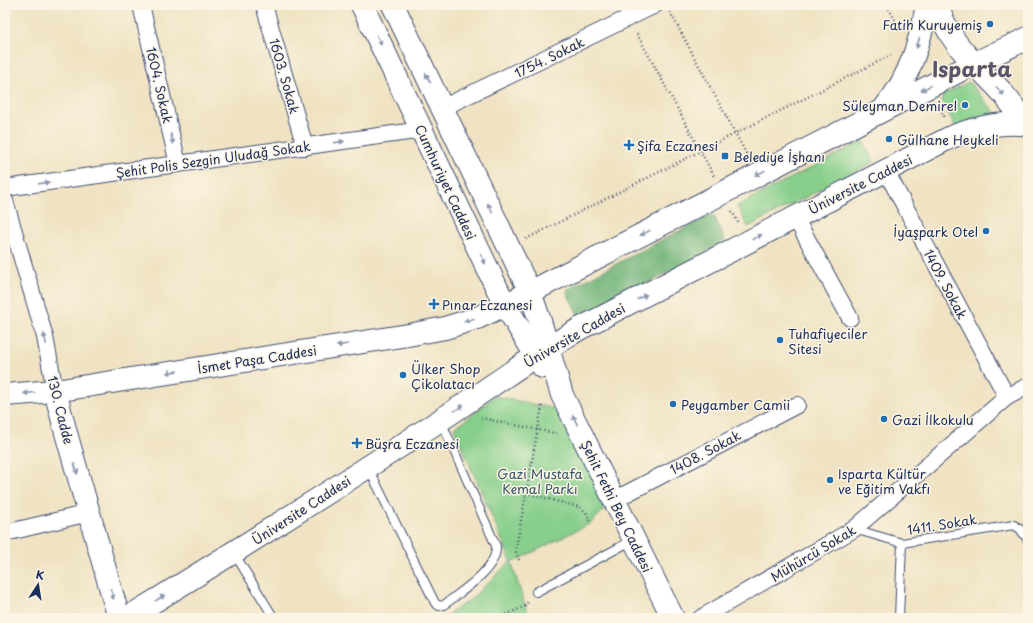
<svg xmlns="http://www.w3.org/2000/svg" width="1033" height="623" font-family="'Playpen Sans',sans-serif">
<style>
.green{fill:#87cf8b;stroke:#517f74}
.forest{fill:#6db277;stroke:#44706a}
.lines{fill:none;stroke-linecap:round;stroke-linejoin:round}
.lane-casing{stroke:#3b4a6d;stroke-width:10}
.street-casing{stroke:#3b4a6d;stroke-width:18}
.secondary-casing{stroke:#3b4a6d;stroke-width:24}
.primary-casing{stroke:#3b4a6d;stroke-width:24}
.path{stroke:#3b4a6d;stroke-width:2.5;stroke-dasharray:1 3;stroke-linecap:butt}
.lane{stroke:#fff;stroke-width:8}
.street{stroke:#fff;stroke-width:16}
.secondary{stroke:#fff;stroke-width:22}
.primary{stroke:#fff;stroke-width:22}
.oneway{fill:#8d97ae}
.poi-dot{fill:#1f6fb2;stroke:#fcf5e5;stroke-width:1.5}
.labels{text-anchor:middle;dominant-baseline:central;stroke-width:3;stroke-linejoin:round;paint-order:stroke}
.poi-label{font-size:13px;fill:#1b2f5e;stroke:#fcf5e5;text-anchor:start}
.street-label{font-size:13px;fill:#1b2f5e;stroke:#fcf5e5}
.park-label{font-size:13px;fill:#365769;stroke:#fcf5e5}
.town-label{font-size:21px;font-weight:bold;fill:#5b546c;stroke:#fcf5e5}
</style>
<rect width="100%" height="100%" fill="#fcf5e5"/>
<filter id="ink" filterUnits="userSpaceOnUse"><feTurbulence type="fractalNoise" baseFrequency=".025" numOctaves="2"/><feDisplacementMap in="SourceGraphic" scale="8" xChannelSelector="R" yChannelSelector="G"/><feConvolveMatrix kernelMatrix="1 2 1 2 8 2 1 2 1" color-interpolation-filters="sRGB"/></filter>
<filter id="wash" filterUnits="userSpaceOnUse"><feTurbulence type="fractalNoise" baseFrequency=".012" numOctaves="4" result="noise"/><feDisplacementMap in="SourceGraphic" scale="16" xChannelSelector="R" yChannelSelector="G"/><feGaussianBlur stdDeviation="0.9" result="paint"/><feColorMatrix in="noise" values="0 0 0 0 0 0 0 0 0 0 0 0 0 0 0 0 0 1.4 0 .05"/><feComposite in="paint" operator="in"/></filter>
<g filter="url(#wash)">
<rect width="100%" height="100%" fill="#f0e3c3"/>
<!-- green -->
<g class="green">
<polygon points="969,82 998,116 955,126 942,101 943,95"/>
<polygon points="863,141 874,162 748,227 737,206"/>
<polygon points="494,396 566,411 614,500 591,523 527,555 519,560 511,561 525,606 530,618 443,618 470,600 511,561 454,428 471,416"/>
</g>
<!-- forest -->
<polygon class="forest" points="710,215 715,217 725,240 723,244 583,317 578,315 567,293 568,289"/>
</g>
<g filter="url(#ink)">
<g class="lines">
<defs>
<g id="lane">
<path d="M368,467L435,603L439,606L444,605C460,592 498,569 496,546L441,421"/>
<polyline points="854,529 902,543 1014,525 1020,529 1028,540"/>
<polyline points="234,553 274,618"/>
<polyline points="536,592 633,540"/>
<polyline points="899,618 902,543"/>
</g>
<g id="street">
<polyline points="141,5 178,164"/>
<polyline points="264,5 305,147"/>
<polyline points="442,108 655,5"/>
<polyline points="886,171 1007,397"/>
<polyline points="5,188 422,130"/>
<polyline points="5,201 45,337 55,391"/>
<polyline points="795,217 850,318"/>
<polyline points="614,500 797,405"/>
<polyline points="5,533 89,513"/>
<polyline points="701,618 854,529 1007,397 1028,386"/>
</g>
<g id="secondary">
<polyline points="362,5 505,305 543,367"/>
<polyline points="393,5 530,292 540,321 562,395 673,618"/>
<path d="M886,106C910,77 920,42 927,5"/>
<polyline points="55,391 66,433 119,618"/>
<polyline points="5,395 55,391 408,335 445,328 477,318 505,305 973,64 1028,38"/>
<path d="M127,618C232,554 336,488 439,421C487,390 532,356 581,328L949,138C974,128 1002,121 1028,125"/>
</g>
<path id="primary" d="M937,5C950,45 974,62 1001,91C1010,102 1019,114 1028,125"/>
</defs>
<!-- lane casing -->
<use href="#lane" class="lane-casing"/>
<!-- street casing -->
<use href="#street" class="street-casing"/>
<!-- secondary casing -->
<use href="#secondary" class="secondary-casing"/>
<!-- primary casing -->
<use href="#primary" class="primary-casing"/>
<!-- path -->
<g class="path">
<polyline points="887,5 900,29"/>
<polyline points="670,12 748,157"/>
<polyline points="637,34 714,176"/>
<polyline points="938,105 945,118"/>
<polyline points="732,211 739,224"/>
<polyline points="526,239 891,55"/>
<polyline points="481,418 559,434"/>
<polyline points="526,493 579,507 586,512 591,523"/>
<polyline points="519,560 516,553 516,548 542,406"/>
<polyline points="499,618 525,606 528,602"/>
</g>
<!-- lane -->
<use href="#lane" class="lane"/>
<!-- street -->
<use href="#street" class="street"/>
<!-- secondary -->
<use href="#secondary" class="secondary"/>
<!-- primary -->
<use href="#primary" class="primary"/>
</g>
<!-- one-way arrows -->
<defs><path id="oneway-solid" d="M-6-.8H1V-3.2L6.5 0L1 3.2V.8H-6Z"/></defs>
<g class="oneway">
<use href="#oneway-solid" transform="translate(379 40) rotate(65)"/>
<use href="#oneway-solid" transform="translate(918 43) rotate(105)"/>
<use href="#oneway-solid" transform="translate(428 78) rotate(-116)"/>
<use href="#oneway-solid" transform="translate(926 88) rotate(153)"/>
<use href="#oneway-solid" transform="translate(1000 91) rotate(48)"/>
<use href="#oneway-solid" transform="translate(172 139) rotate(77)"/>
<use href="#oneway-solid" transform="translate(339 142) rotate(-8)"/>
<use href="#oneway-solid" transform="translate(760 173) rotate(153)"/>
<use href="#oneway-solid" transform="translate(44 183) rotate(-8)"/>
<use href="#oneway-solid" transform="translate(490 208) rotate(-116)"/>
<use href="#oneway-solid" transform="translate(645 233) rotate(153)"/>
<use href="#oneway-solid" transform="translate(757 237) rotate(-28)"/>
<use href="#oneway-solid" transform="translate(483 259) rotate(65)"/>
<use href="#oneway-solid" transform="translate(642 297) rotate(-27)"/>
<use href="#oneway-solid" transform="translate(469 320) rotate(162)"/>
<use href="#oneway-solid" transform="translate(45 339) rotate(-104)"/>
<use href="#oneway-solid" transform="translate(342 345) rotate(171)"/>
<use href="#oneway-solid" transform="translate(172 372) rotate(171)"/>
<use href="#oneway-solid" transform="translate(29 393) rotate(175)"/>
<use href="#oneway-solid" transform="translate(459 408) rotate(-34)"/>
<use href="#oneway-solid" transform="translate(575 420) rotate(-117)"/>
<use href="#oneway-solid" transform="translate(76 469) rotate(74)"/>
<use href="#oneway-solid" transform="translate(112 594) rotate(74)"/>
<use href="#oneway-solid" transform="translate(160 598) rotate(-31)"/>
</g>
</g>
<!-- markers -->
<g class="poi-dot">
<circle cx="990" cy="24" r="4"/>
<circle cx="965" cy="105" r="4"/>
<circle cx="889" cy="139" r="4"/>
<path d="M627 139h4v4h4v4h-4v4h-4v-4h-4v-4h4z"/>
<rect x="721" y="152" width="8" height="8" rx="2"/>
<circle cx="986" cy="231" r="4"/>
<path d="M432 298h4v4h4v4h-4v4h-4v-4h-4v-4h4z"/>
<circle cx="780" cy="340" r="4"/>
<circle cx="403" cy="375" r="4"/>
<circle cx="673" cy="404" r="4"/>
<circle cx="884" cy="419" r="4"/>
<path d="M355 437h4v4h4v4h-4v4h-4v-4h-4v-4h4z"/>
<circle cx="830" cy="480" r="4"/>
</g>
<g class="labels">
<!-- poi labels -->
<g class="poi-label">
<text x="982" y="24" text-anchor="end">Fatih Kuruyemiş</text>
<text x="957" y="105" text-anchor="end">Süleyman Demirel</text>
<text x="897" y="139">Gülhane Heykeli</text>
<text x="637" y="145">Şifa Eczanesi</text>
<text x="733" y="156">Belediye İşhanı</text>
<text x="978" y="231" text-anchor="end">İyaşpark Otel</text>
<text x="442" y="304">Pınar Eczanesi</text>
<text x="788" y="333">Tuhafiyeciler<tspan x="788" dy="15">Sitesi</tspan></text>
<text x="411" y="368">Ülker Shop<tspan x="411" dy="15">Çikolatacı</tspan></text>
<text x="681" y="404">Peygamber Camii</text>
<text x="892" y="419">Gazi İlkokulu</text>
<text x="365" y="443">Büşra Eczanesi</text>
<text x="838" y="473">Isparta Kültür<tspan x="838" dy="15">ve Eğitim Vakfı</tspan></text>
</g>
<!-- street labels -->
<g class="street-label">
<text transform="translate(549 57) rotate(-26)">1754. Sokak</text>
<text transform="translate(285 76) rotate(74)">1603. Sokak</text>
<text transform="translate(160 85) rotate(77)">1604. Sokak</text>
<text transform="translate(213 159) rotate(-8)">Şehit Polis Sezgin Uludağ Sokak</text>
<text transform="translate(446 182) rotate(65)">Cumhuriyet Caddesi</text>
<text transform="translate(860 184) rotate(-27)">Üniversite Caddesi</text>
<text transform="translate(946 284) rotate(62)">1409. Sokak</text>
<text transform="translate(574 335) rotate(-30)">Üniversite Caddesi</text>
<text transform="translate(257 359) rotate(-9)">İsmet Paşa Caddesi</text>
<text transform="translate(61 410) rotate(76)">130. Cadde</text>
<text transform="translate(705 452) rotate(-28)">1408. Sokak</text>
<text transform="translate(617 506) rotate(64)">Şehit Fethi Bey Caddesi</text>
<text transform="translate(301 510) rotate(-33)">Üniversite Caddesi</text>
<text transform="translate(942 524) rotate(-9)">1411. Sokak</text>
<text transform="translate(813 553) rotate(-31)">Mühürcü Sokak</text>
</g>
<!-- park labels -->
<g class="park-label">
<text x="540" y="473">Gazi Mustafa<tspan x="540" dy="15">Kemal Parkı</tspan></text>
</g>
<!-- town labels -->
<g class="town-label">
<text x="972" y="68">Isparta</text>
</g>
</g>
<!-- margin -->
<rect width="1033" height="623" fill="none" stroke="#fcf5e5" stroke-width="20"/>
<!-- north arrow -->
<g transform="translate(38 585) rotate(12)" stroke="#fcf5e5" stroke-width="3" paint-order="stroke">
<path d="M0-3L7 15L0 10L-7 15Z" fill="#1b2f5e"/>
<text y="-6" font-size="11" font-weight="bold" text-anchor="middle" fill="#1b2f5e">K</text>
</g>
</svg>
